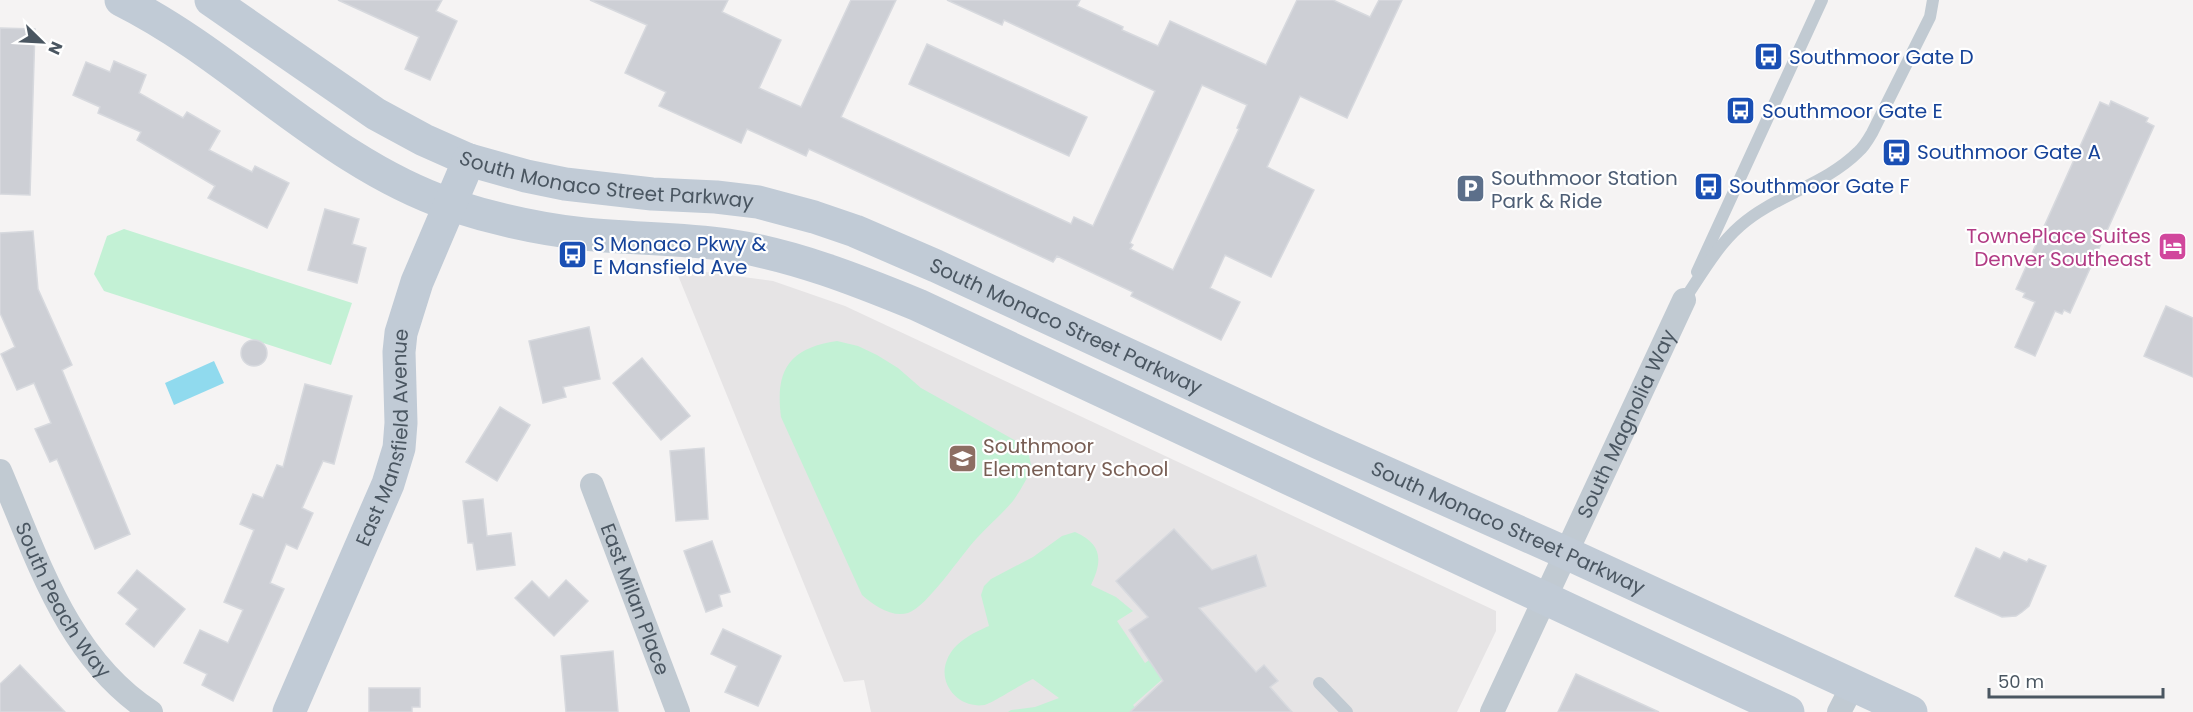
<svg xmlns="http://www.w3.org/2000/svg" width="2193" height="712" font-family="Poppins,sans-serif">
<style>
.education{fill:#e6e4e5}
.green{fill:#c3f1d5}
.water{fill:#90daee}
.building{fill:#cdcfd5;stroke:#d7d9de;stroke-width:1.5;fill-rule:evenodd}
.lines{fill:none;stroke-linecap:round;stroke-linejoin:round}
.lane{stroke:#c1cad2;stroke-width:12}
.street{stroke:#c1cad2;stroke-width:24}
.secondary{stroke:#c1cbd6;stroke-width:33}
.labels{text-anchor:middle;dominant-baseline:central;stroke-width:4.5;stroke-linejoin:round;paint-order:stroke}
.transit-label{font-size:20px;fill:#164399;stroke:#fff;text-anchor:start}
.street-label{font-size:20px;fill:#4a5661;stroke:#fff}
.service-label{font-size:20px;fill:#4e5e75;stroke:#fff;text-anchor:start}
.hotel-label{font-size:20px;fill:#b23c85;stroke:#fff;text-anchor:end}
.education-label{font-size:20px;fill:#785e54;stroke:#fff;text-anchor:start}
</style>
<rect width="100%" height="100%" fill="#f5f3f3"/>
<!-- education -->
<polygon class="education" points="675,268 773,281 845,306 1496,611 1496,631 1457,712 871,712 864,680 844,682"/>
<!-- green -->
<g class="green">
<polygon points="124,229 352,303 331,365 104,291 94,274 107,236"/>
<path d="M837,341L858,346L877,355L898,368L921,388L1027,447L1032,469C1026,480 1020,491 1013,501C1002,514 989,525 977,538C961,555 927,607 908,613C892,618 873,605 862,595L781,417C775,370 789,348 837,341Z"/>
<path d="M1075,532C1102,544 1103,560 1091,585L1116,597L1133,611L1117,621L1145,663L1204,622L1215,633L1133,705L1139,712H1008L1011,710L1035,707L1059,698L1033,679C1023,683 989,705 984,705C959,709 937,684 947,660C954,642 973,633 989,626L981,595L984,586L991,579L1033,557L1062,536Z"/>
</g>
<!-- water -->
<polygon class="water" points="214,361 224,383 174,405 165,383"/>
<!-- building -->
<g class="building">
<polygon points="338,0 442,0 436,11 457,21 430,80 405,69 419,37"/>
<path d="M590,0H728L722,12L781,40L759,88L801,107L851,0H896L841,117L1071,224L1074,217L1093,226L1155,91L1004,20L1002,25L947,0H1080L1077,6L1123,27L1122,30L1158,46L1170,21L1266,65L1297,0H1333L1370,17L1379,0H1402L1347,118L1300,96L1267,167L1314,190L1271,277L1225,255L1210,288L1240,302L1221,340L1131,296L1133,292L1057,256L1053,262L809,149L806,156L747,129L741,143L659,106L666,92L625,73L647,25ZM1202,85L1247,105L1237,128L1239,129L1173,270L1130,249L1133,245L1130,243Z"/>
<polygon points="0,28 35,29 30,195 0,194"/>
<polygon points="927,44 1087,117 1069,156 909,84"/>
<polygon points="114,61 146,75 139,93 183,118 187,112 220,131 209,150 252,172 255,166 289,183 267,228 208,198 215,186 137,140 141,132 98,113 100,107 73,95 86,62 110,72"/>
<polygon points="2111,101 2148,118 2146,122 2154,126 2070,313 2064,310 2062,314 2055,311 2035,356 2015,347 2035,302 2023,297 2025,293 2016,289 2100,102 2109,106"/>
<polygon points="325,209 359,219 352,244 366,248 357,283 308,270"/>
<polygon points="33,231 38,289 72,365 62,370 130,534 95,549 57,459 50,462 35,429 51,423 34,383 17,390 1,354 15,347 0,313 0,233"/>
<polygon points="2166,306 2193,318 2193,377 2144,356"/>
<polygon points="589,327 600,379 563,387 566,397 543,403 529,341"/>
<circle cx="254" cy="353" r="13"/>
<polygon points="642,358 690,416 661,440 613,383"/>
<polygon points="305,384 352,396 334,464 323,461 302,508 313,513 297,549 286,544 270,583 284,589 233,701 202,685 207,674 184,663 200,630 228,643 243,610 224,602 254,530 240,524 253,494 263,498 277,465 283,467"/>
<polygon points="500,407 530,425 497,481 466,462"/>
<polygon points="704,448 708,519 676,521 670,451"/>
<polygon points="483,499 487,536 511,533 515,565 477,570 473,543 468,543 463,501"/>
<polygon points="1174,529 1212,570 1256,555 1266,586 1199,608 1256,672 1264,665 1278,681 1270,687 1292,712 1130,712 1163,681 1129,630 1148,617 1116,581"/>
<polygon points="712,541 730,592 719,595 722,606 706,612 684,551"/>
<polygon points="1976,548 2000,559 2004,552 2027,562 2029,559 2046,566 2029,606 2022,612 2016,616 2002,617 1955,596"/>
<polygon points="137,570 185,609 154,647 126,624 138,609 118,593"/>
<polygon points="566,580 588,601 554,636 515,598 532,581 549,598"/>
<polygon points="723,629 781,656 758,706 725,692 737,666 711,654"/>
<polygon points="613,651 618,712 566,712 561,656"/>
<polygon points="20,665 65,712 0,712 0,684"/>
<polygon points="1576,674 1659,712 1558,712"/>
<polygon points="369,688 420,688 420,707 412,707 412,712 369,712"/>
</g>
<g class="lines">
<!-- lane -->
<g class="lane">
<polyline points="1697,272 1822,0"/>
<path d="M1684,300C1701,275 1717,246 1740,226C1775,195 1825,185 1858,152C1864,147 1868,140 1872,133L1930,17L1933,0"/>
<polyline points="1319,683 1347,712"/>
</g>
<!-- street -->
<g class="street">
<path id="s1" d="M0,471C37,557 67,658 151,712"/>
<path id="s2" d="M592,485L678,712"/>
<path id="s3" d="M1492,712L1684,300"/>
<polyline points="1839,712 1853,685"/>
</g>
<!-- secondary -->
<g class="secondary">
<path d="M121,0C237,58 326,162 451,205C494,219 539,229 584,234C632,239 680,238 728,245C794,255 857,280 918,305L1788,712"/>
<path id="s4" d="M211,0L376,114L424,140L469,160L526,176L565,184L652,194L716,197L758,202L814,217L855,231L936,266L1319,443L1566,553L1911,712"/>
<path id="s5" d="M289,712L388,484L399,448L401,423L399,352L401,333L417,282L469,160"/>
</g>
</g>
<!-- icons -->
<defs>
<symbol id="bus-square" viewBox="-11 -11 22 22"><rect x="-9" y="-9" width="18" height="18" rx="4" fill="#1a4fb4" stroke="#fff"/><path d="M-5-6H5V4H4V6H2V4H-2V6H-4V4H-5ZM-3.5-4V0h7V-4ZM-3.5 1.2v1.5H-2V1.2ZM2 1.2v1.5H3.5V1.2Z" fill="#fff"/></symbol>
<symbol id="parking-square" viewBox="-11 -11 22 22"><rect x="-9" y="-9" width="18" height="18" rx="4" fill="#5c6f8a" stroke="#fff"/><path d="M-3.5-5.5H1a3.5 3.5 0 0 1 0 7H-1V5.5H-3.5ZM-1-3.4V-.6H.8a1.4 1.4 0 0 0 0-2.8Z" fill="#fff"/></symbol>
<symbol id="hotel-square" viewBox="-11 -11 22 22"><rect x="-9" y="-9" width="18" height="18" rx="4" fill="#d1479c" stroke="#fff"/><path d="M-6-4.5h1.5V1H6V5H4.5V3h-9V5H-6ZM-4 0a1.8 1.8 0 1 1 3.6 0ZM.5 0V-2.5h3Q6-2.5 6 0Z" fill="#fff"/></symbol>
<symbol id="school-square" viewBox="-11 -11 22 22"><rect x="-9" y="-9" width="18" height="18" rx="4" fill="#8d6e63" stroke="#fff"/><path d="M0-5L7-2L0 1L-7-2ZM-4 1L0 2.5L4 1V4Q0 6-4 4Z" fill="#fff"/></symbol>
</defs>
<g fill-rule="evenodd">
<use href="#bus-square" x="1752" y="40" width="33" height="33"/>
<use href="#bus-square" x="1724" y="94" width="33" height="33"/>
<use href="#bus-square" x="1880" y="136" width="33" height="33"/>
<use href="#bus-square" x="1692" y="170" width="33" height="33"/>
<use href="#parking-square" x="1454" y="172" width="33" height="33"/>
<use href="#hotel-square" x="2156" y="230" width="33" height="33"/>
<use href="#bus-square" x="556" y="238" width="33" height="33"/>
<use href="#school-square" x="946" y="442" width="33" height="33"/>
</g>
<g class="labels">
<!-- transit labels -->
<g class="transit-label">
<text x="1789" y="57">Southmoor Gate D</text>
<text x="1762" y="111">Southmoor Gate E</text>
<text x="1917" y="152">Southmoor Gate A</text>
<text x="1729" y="186">Southmoor Gate F</text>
<text x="593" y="244">S Monaco Pkwy &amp;<tspan x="593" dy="23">E Mansfield Ave</tspan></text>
</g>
<!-- street labels -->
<g class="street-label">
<text stroke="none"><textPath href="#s4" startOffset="444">South Monaco Street Parkway</textPath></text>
<text stroke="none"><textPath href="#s4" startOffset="930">South Monaco Street Parkway</textPath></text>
<text stroke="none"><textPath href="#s3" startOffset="318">South Magnolia Way</textPath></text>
<text stroke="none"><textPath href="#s5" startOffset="294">East Mansfield Avenue</textPath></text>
<text stroke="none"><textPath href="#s4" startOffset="1416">South Monaco Street Parkway</textPath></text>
<text stroke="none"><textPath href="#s1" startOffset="144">South Peach Way</textPath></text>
<text stroke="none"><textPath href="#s2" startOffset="122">East Milan Place</textPath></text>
</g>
<!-- service labels -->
<g class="service-label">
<text x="1491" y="178">Southmoor Station<tspan x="1491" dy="23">Park &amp; Ride</tspan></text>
</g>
<!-- hotel labels -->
<g class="hotel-label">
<text x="2151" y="236">TownePlace Suites<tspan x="2151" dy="23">Denver Southeast</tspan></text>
</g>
<!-- education labels -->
<g class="education-label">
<text x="983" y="446">Southmoor<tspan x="983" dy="23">Elementary School</tspan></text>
</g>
</g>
<!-- north arrow -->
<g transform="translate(42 42) rotate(114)" stroke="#ffffff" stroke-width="4.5" paint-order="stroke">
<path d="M0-4.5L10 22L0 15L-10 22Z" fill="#4a5661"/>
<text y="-9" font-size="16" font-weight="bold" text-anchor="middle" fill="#4a5661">N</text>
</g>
<!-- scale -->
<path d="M1989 688v9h174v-9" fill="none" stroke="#4a5661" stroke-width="3"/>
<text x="1998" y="688" font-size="18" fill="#4a5661" stroke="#ffffff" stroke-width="4.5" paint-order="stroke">50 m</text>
</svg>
